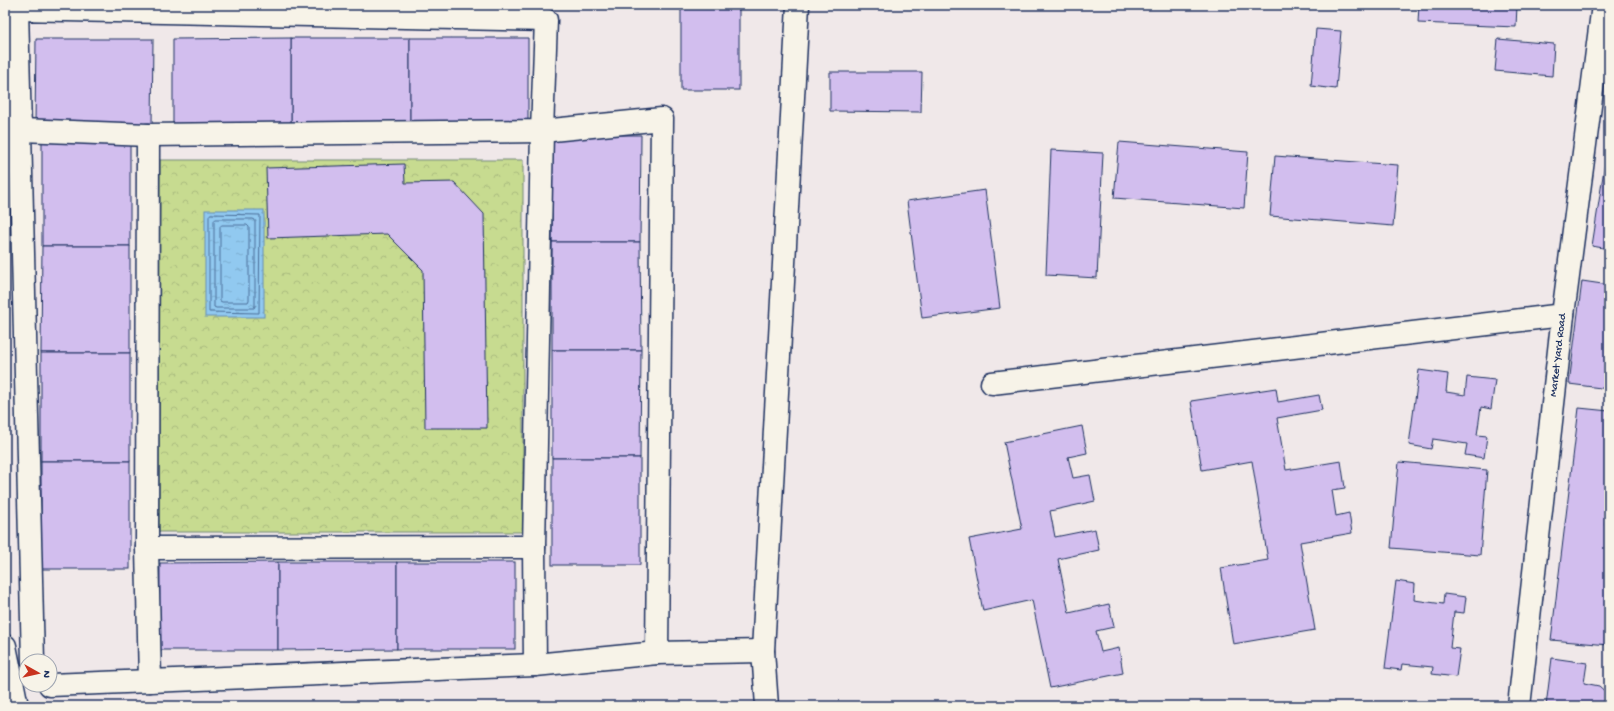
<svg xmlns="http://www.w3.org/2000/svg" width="1614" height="711" font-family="'Gochi Hand',sans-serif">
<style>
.forest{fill:url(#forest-crowns);stroke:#718577}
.water{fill:url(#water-ripples);stroke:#628bb6}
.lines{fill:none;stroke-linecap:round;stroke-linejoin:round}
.shore{stroke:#4a6d98;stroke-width:1}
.building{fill:#d2beee;stroke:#1b2f5e}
.street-casing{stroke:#1b2f5e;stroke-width:25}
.street{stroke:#f7f3e8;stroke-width:22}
.labels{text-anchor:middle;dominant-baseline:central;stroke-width:3;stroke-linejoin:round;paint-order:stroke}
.street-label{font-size:11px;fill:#1b2f5e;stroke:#f7f3e8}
</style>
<defs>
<pattern id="forest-crowns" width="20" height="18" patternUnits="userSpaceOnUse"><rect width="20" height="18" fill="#c7db90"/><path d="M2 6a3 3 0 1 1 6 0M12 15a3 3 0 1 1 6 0" fill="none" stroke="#aabc7f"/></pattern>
<pattern id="water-ripples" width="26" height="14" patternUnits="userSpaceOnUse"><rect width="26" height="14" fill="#91c9f0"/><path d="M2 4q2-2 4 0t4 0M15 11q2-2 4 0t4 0" fill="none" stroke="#7cadd0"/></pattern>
</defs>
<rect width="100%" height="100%" fill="#f0e8e9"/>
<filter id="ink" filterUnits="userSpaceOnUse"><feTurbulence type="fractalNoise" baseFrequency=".025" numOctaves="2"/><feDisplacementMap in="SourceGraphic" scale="8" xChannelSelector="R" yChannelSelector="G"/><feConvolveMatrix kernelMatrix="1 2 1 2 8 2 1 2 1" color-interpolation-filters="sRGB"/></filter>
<g filter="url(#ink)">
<!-- forest -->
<polygon class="forest" points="160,160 523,160 523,532 159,532"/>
<!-- water -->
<rect class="water" x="205" y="210" width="59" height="107"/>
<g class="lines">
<!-- shore -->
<g class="shore">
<polygon points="211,214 260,215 259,313 209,312 209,216"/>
<polygon points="216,219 253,219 255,220 255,306 254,308 216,308 214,307 214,221"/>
<polygon points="222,225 247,225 249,227 249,300 248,302 222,302 220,301 220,227"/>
</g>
</g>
<!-- building -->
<g class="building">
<rect x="681" y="5" width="58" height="85"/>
<polygon points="1419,5 1517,5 1516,27 1418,23"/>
<polygon points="1316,29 1341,31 1336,89 1311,86"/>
<rect x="291" y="38" width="119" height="88"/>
<polygon points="291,38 291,126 173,126 173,39"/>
<polygon points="410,38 528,38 528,125 410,126"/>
<polygon points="36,39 153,39 152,125 35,125"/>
<polygon points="1498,39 1554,44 1552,76 1495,71"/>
<polygon points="830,72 922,72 921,112 830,111"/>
<polygon points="552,135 641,135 640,242 552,242"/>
<polygon points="1609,137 1609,249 1592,246"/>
<rect x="42" y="138" width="88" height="108"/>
<polygon points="1119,142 1248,152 1244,208 1114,198"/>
<polygon points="1051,150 1103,153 1097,278 1046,275"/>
<polygon points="1275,156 1398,165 1393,226 1270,216"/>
<polygon points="404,164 405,183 454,182 484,214 487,428 425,428 423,270 387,234 268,238 266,168"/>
<polygon points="985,190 1000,308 922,318 907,201"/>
<polygon points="552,242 640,242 641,350 552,350"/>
<polygon points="42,246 130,246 130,353 41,353"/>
<polygon points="1582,281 1609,285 1609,389 1569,384"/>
<polygon points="552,350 641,350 640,458 552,458"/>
<rect x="41" y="353" width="89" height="108"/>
<polygon points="1419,370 1448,374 1446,392 1465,395 1467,377 1495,380 1491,409 1481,407 1477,435 1487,436 1484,458 1465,455 1467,444 1433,439 1431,449 1409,445"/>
<polygon points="1276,388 1278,402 1319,395 1322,410 1277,418 1286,470 1341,461 1345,488 1332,490 1336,516 1349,513 1352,533 1300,542 1315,630 1233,644 1221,568 1268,560 1252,461 1202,470 1191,401"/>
<polygon points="1579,408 1609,411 1609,492 1605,524 1609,534 1609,645 1551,640"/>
<polygon points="1082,426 1087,453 1068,457 1073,478 1090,475 1095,501 1050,511 1055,537 1095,529 1099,550 1058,559 1069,613 1109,604 1114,627 1096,631 1101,652 1119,648 1123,673 1050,688 1032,600 983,611 969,539 1022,529 1004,442"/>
<rect x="552" y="458" width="88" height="107"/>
<rect x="41" y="461" width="89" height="108"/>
<polygon points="1399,462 1487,470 1480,555 1391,548"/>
<polygon points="278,562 278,650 159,650 160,563"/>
<polygon points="278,562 397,562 397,649 278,650"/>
<rect x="397" y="562" width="118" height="87"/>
<polygon points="1396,581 1415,584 1414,600 1443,604 1444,594 1466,597 1464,613 1454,612 1450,648 1460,649 1456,677 1432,674 1433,667 1402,664 1401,670 1385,668"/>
<polygon points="1552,658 1587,663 1584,683 1599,686 1609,695 1609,706 1546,706"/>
</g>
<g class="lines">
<defs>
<g id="street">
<polyline points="21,130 148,135 542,131 662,119 657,653 763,651"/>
<polyline points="992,383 1563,315"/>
<polyline points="534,547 535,665 657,653"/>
<polyline points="5,646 17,706"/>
<polyline points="33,661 17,9 546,20 542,131 534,547 147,548"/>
<polyline points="150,681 535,665"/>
<polyline points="50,685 150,681 147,548 148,135"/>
<polyline points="767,706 763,651 798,5"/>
<path id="s1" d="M1519,706L1563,315L1603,5"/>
</g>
</defs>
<!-- street casing -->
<use href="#street" class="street-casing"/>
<!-- street -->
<use href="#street" class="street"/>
</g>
</g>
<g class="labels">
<!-- street labels -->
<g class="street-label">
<text stroke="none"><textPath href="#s1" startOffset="353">Market Yard Road</textPath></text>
</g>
</g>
<!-- margin -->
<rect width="1614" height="711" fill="none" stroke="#f7f3e8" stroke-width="20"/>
<rect x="10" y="10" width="1594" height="691" fill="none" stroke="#1b2f5e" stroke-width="1.5" filter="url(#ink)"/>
<!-- north arrow -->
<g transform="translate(38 673) rotate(98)"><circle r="19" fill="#f7f3e8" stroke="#9fa5b1"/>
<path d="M0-3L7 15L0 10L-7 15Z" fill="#c8321e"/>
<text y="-6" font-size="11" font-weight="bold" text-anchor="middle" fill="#1b2f5e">N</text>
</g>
</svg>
